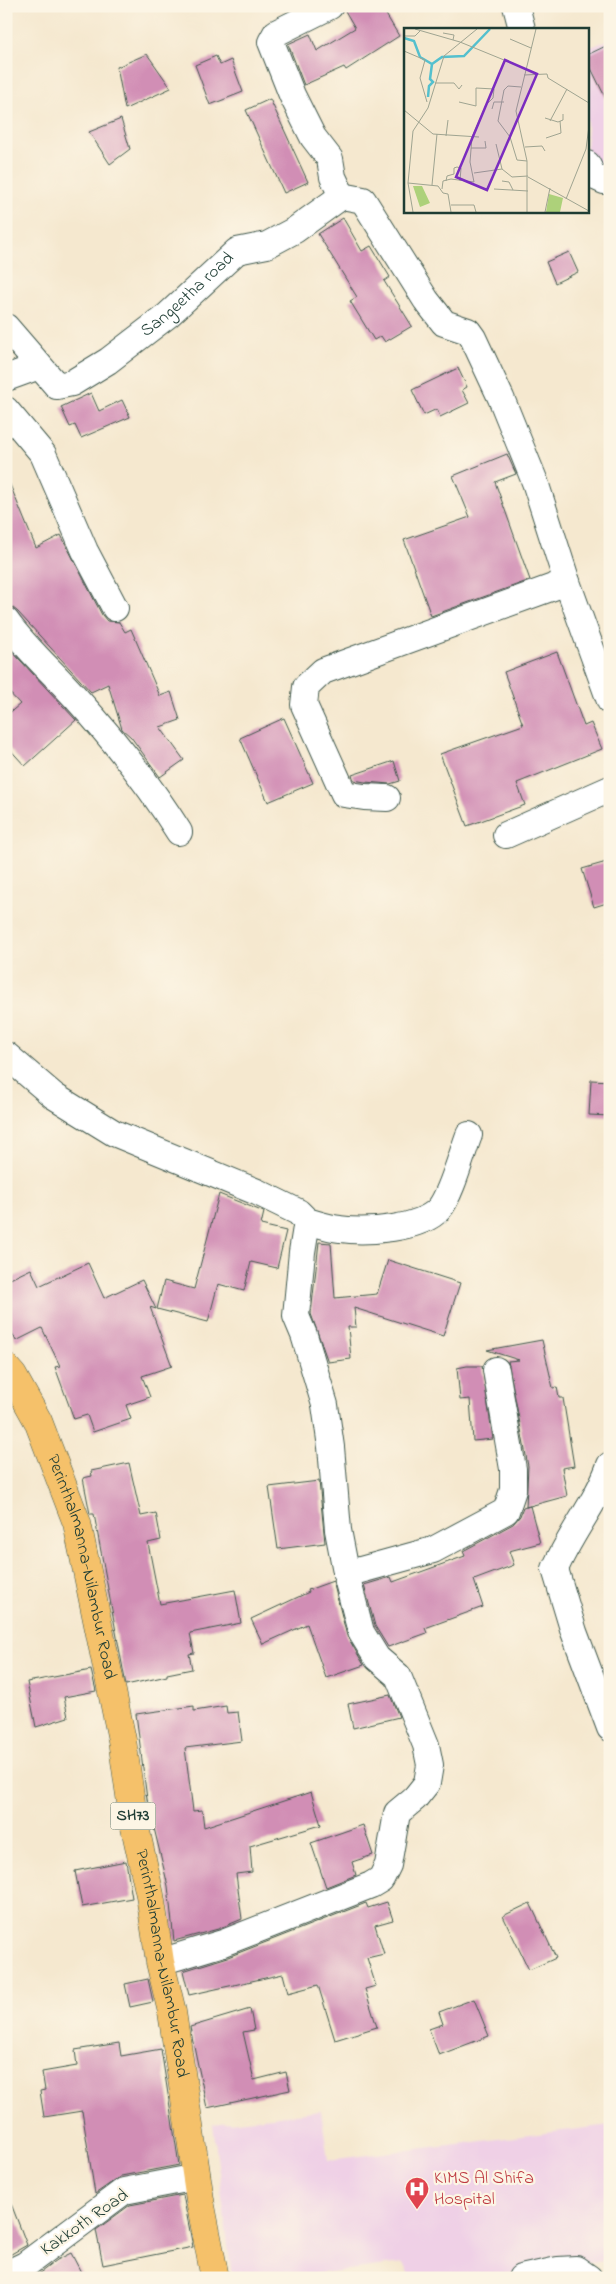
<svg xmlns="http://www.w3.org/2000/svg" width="616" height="2284" font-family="'Indie Flower',sans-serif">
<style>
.built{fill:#efd0e6}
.building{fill:#d18eb5}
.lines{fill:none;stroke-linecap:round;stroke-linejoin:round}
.street-casing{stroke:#3f574b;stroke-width:28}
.primary-casing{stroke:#3f574b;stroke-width:29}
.street{stroke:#fff;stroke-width:26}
.primary{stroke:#f5c16b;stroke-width:28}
.labels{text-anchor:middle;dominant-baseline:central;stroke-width:4.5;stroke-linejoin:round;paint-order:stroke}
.shield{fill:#fcf5e5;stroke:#617469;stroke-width:1}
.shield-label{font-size:16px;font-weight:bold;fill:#1f3d34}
.street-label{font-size:18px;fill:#1f3d34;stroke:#fcf5e5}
.health-label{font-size:18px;fill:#be3a42;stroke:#fcf5e5;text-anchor:start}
.inset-river{fill:none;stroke:#54c0ce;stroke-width:2.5}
.inset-road{fill:none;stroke:#9fa491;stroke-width:1}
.view{fill:#7b2cbf;fill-opacity:0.15;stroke:#7b2cbf;stroke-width:2.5}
.inset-edge{fill:none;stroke:#1f3d34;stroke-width:2.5}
</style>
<rect width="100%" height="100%" fill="#fcf5e5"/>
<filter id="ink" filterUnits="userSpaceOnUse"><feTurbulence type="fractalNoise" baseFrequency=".02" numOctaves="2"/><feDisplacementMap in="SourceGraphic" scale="10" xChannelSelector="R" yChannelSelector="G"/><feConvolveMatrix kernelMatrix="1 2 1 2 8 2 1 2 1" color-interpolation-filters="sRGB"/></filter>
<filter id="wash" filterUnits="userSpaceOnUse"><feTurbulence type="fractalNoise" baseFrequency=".0096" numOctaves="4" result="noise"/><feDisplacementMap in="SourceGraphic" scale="20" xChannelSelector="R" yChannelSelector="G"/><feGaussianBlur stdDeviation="1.12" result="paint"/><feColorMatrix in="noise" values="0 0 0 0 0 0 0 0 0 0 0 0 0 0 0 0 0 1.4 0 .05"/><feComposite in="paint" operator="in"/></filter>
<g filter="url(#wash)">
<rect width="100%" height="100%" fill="#f5e8cf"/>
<!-- built -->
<g class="built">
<polygon points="610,39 610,164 594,169 587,155 587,49"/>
<polygon points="321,2111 328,2160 610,2125 610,2277 606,2278 604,2261 475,2278 410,2278 403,2263 284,2278 232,2278 213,2124"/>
</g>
<g id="blocks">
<!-- building -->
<g class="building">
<polygon points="345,6 381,6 399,36 346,70 344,67 304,85 288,44 310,34 317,51 355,28 344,9"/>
<polygon points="610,44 610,107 587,60 587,55"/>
<polygon points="147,54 171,88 125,109 117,67"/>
<polygon points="216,56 220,65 231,60 243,92 210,105 195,65"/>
<polygon points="270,99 308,182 284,193 246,110"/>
<polygon points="121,119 130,149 110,164 89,132"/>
<polygon points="343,218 362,251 371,246 390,277 384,281 412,326 385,342 381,336 374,340 350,301 357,297 318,234"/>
<polygon points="569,252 578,272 555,283 546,262"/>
<polygon points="458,368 467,387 462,390 469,403 440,417 437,409 424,415 412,390"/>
<polygon points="91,393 99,411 122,400 130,417 81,438 75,425 70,427 61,407"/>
<polygon points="507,454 516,474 495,482 530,580 431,616 404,540 470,517 453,476"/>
<polygon points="6,475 36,548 61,535 102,615 107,621 119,622 125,632 131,629 160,696 171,692 180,720 160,727 184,760 160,777 131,737 122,729 108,684 91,692 18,612 12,607 6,606"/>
<polygon points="7,646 76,720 25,766 6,745 6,716 20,704 6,689"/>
<polygon points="557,652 584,726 591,723 602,749 517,783 525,805 467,826 440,754 523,725 504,672"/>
<polygon points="284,718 313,783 268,802 240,738"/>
<polygon points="394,761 400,781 390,784 365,782 354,780 352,775"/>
<polygon points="610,861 610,902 594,907 582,869"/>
<polygon points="591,1080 610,1081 610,1116 589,1115"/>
<polygon points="219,1194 264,1212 261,1225 286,1231 277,1268 251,1262 244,1291 218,1284 208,1322 157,1309 164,1281 194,1289"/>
<polygon points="319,1242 331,1243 335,1298 377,1294 388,1260 460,1283 443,1336 354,1308 356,1327 348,1327 351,1359 328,1362 311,1314"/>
<polygon points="88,1263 104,1298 142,1280 156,1309 150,1307 172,1366 142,1376 150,1397 126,1405 131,1419 93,1432 87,1415 74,1419 55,1367 60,1366 42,1328 16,1341 6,1320 6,1281 31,1269 39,1286"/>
<polygon points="542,1340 553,1388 557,1387 559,1398 563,1398 574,1466 562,1468 567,1496 526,1507 528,1466 508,1361 519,1360 487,1350"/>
<polygon points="467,1366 482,1366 493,1439 473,1441 470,1399 460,1400 457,1368"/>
<polygon points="129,1463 141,1516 156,1513 161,1540 148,1543 160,1604 235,1590 241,1623 190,1633 194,1653 189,1654 192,1669 167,1674 167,1676 126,1685 94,1514 90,1514 83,1478 92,1476 91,1471"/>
<polygon points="319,1481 325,1543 278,1549 269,1487"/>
<polygon points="530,1506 540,1543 509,1551 514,1565 474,1580 483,1607 425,1628 427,1633 388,1647 375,1626 364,1585 391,1577 393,1582 465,1556 463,1551 513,1524 520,1516 523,1508"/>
<polygon points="333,1581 347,1636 364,1665 326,1678 307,1624 263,1644 251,1619 309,1592 308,1590"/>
<polygon points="91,1670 96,1691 64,1697 68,1717 36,1727 27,1682"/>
<polygon points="390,1695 399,1717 353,1728 348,1704"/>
<polygon points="194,1706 194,1711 226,1706 227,1713 238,1712 242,1741 185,1748 193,1811 202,1810 204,1827 311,1792 321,1825 250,1846 252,1872 236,1874 242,1919 218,1929 174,1941 168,1886 147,1799 136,1714"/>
<polygon points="363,1825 373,1855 352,1862 356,1875 326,1887 311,1843"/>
<polygon points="126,1861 132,1898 82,1907 75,1871"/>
<polygon points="387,1902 393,1920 375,1925 384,1954 367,1958 376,1986 365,1989 377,2027 335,2040 318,1985 288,1993 283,1974 189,1995 183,1971 228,1957 366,1903 368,1908"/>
<polygon points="530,1903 556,1958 529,1970 503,1916"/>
<polygon points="148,1979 153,2002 130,2007 125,1984"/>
<polygon points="474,1999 489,2036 439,2055 429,2029 443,2024 439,2012"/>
<polygon points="250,2009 254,2030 243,2032 254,2080 286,2072 290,2090 207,2108 190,2027"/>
<polygon points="119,2043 121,2056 161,2049 179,2165 121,2176 95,2194 82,2111 44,2117 40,2091 45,2090 42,2072 77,2066 75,2050"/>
<polygon points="183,2195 193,2247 103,2265 96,2230 130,2205"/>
<polygon points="6,2196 8,2196 27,2245 6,2257"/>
<polygon points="71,2253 84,2278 33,2278 57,2260"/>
</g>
</g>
</g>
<g filter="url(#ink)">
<use href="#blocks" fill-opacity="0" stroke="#3f574b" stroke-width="1"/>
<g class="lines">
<defs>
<g id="street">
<polyline points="330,6 276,33 271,42 292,95 313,137 330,159 333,177 342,196"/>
<polyline points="516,6 522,29"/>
<polyline points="587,164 593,176 604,181 610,179"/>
<polyline points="342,196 363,200 426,300 444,323 468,331 473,338 501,398 535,482 567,582 610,701"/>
<path id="s1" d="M6,327L57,386L72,383L108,361L168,315L237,251L267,245L295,230L342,196"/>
<polyline points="6,378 39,366"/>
<polyline points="6,410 43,454 85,551 115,608"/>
<path d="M6,621C26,649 53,672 76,698C114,740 149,784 179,832"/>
<polyline points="387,798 364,797 344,794 304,705 306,687 323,671 567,582"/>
<polyline points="506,835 610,789"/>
<polyline points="6,1055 54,1096 114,1133 257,1192 298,1212 307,1221 302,1252 296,1316 304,1335 325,1405 331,1447 338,1530 348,1582 361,1632 377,1658 398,1676 426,1745 430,1765 427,1783 415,1798 397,1813 388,1865 381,1879 371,1885 223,1943 160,1962"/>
<path d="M307,1221C318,1224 329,1228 340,1229C366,1233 421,1229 439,1209C451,1195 462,1153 469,1135"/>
<path d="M610,1465C597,1502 571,1532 555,1569L574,1632L610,1728"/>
<polyline points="346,1574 433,1550 506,1511 513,1490 513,1469 496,1370"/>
<polyline points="6,2274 25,2265 124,2191 197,2177"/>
<polyline points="521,2278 558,2270 576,2269 589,2278"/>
</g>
<g id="primary">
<path id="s2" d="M6,1368L13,1376L38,1421L77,1523L122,1740L134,1823L150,1895L160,1962L172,2012L201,2206L215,2278"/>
</g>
</defs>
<!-- street casing -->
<use href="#street" class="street-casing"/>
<!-- primary casing -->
<use href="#primary" class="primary-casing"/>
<!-- street -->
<use href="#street" class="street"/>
<!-- primary -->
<use href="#primary" class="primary"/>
</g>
</g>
<!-- icons -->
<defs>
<symbol id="hospital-pin" viewBox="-11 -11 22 30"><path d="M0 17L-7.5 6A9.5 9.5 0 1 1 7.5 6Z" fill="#e0444e" stroke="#fcf5e5"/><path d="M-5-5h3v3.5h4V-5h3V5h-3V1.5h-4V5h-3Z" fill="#fff"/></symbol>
</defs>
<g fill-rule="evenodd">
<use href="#hospital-pin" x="403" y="2175" width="28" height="38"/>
</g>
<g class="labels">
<!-- shield labels -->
<rect class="shield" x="110.5" y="1802.5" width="45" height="27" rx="4"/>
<g class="shield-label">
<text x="133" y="1816">SH73</text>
</g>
<!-- street labels -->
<g class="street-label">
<text stroke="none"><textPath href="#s1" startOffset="239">Sangeetha road</textPath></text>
<text stroke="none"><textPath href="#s2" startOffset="215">Perinthalmanna-Nilambur Road</textPath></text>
<text stroke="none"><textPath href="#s2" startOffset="620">Perinthalmanna-Nilambur Road</textPath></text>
<text transform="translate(85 2223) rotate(-35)">Kakkoth Road</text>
</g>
<!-- health labels -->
<g class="health-label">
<text x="434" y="2179">KIMS Al Shifa<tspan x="434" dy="21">Hospital</tspan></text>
</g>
</g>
<!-- overview -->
<g transform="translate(404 28)">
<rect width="185" height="185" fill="#f5e8cf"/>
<path d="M9,158H18L26,175L16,179ZM145,166L159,170L156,184H142Z" fill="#add17a"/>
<path class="inset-river" d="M0,10L10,13L16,29L28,36L38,29L60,28L86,1M24,69L25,58L29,54L26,51L28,36"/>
<path class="inset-road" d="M11,1L56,14L122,41M39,5L50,7L49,12M0,8H11L16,3M106,11L127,20M0,23L21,32L16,50L23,74M120,47L143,46L144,50L185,75M31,55H50L55,61L58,57M117,59L104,58L100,62L94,93L106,109L113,132L123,133M88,81L90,74H100M0,82L29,106L75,109M141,90L154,94L159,92V86M146,93L163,61M42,108L44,92M142,110L157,105L156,93M92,116L98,141M121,119L138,118L141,123M67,120H82L81,113M98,141L108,149L124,148M70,145L98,141M124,149L185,183M42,153L43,148L50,146V140L53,139L57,140L56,153M98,153L105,154L109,162M4,155L34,158L39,165L44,166L47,184M28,157L33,106M38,161L39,153L47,151L70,154L66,134L68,109L82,77L89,70L90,61L72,60V78L55,74M90,161L124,163M162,171L182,121L185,98M47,177H70L72,184M9,184L4,155L9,103L24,80L40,28L73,1M123,184V133L112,83L132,1M141,184L146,160"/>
<path class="view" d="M101,32L133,46L83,162L52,149Z"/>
<rect width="185" height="185" class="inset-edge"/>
</g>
<!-- margin -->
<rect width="616" height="2284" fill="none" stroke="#fcf5e5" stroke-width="25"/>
</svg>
